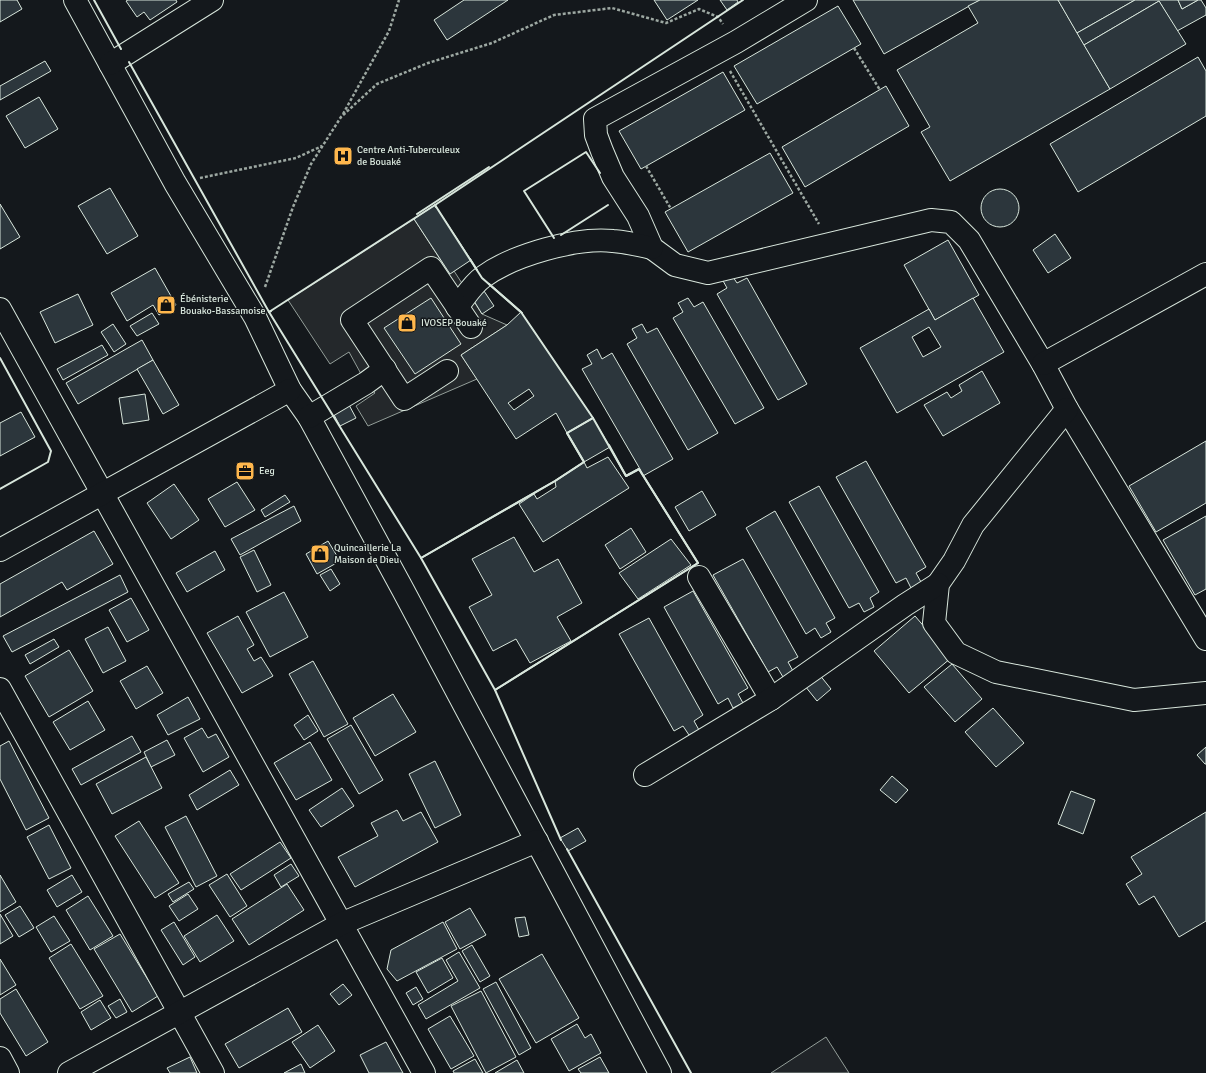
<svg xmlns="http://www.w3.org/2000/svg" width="1206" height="1073" font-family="Signika,sans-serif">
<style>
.green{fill:#202428;stroke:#939e99}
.parking{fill:#24282b;stroke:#939e99}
.building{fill:#2c363c;stroke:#d8e6dc;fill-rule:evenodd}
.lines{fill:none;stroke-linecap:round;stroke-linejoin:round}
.minor-casing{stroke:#d8e6dc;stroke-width:24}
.path{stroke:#9da8a2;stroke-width:2.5;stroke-dasharray:3 2;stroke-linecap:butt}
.minor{stroke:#14181c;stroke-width:22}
.wall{stroke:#d8e6dc;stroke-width:2}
.labels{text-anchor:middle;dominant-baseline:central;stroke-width:3;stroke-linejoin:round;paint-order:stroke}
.poi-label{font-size:10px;fill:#d8e6dc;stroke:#14181c;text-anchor:start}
</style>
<rect width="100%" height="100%" fill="#14181c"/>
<!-- green -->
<polygon class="green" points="826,1037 849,1073 771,1073"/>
<!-- parking -->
<polygon class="parking" points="414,219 449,273 454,271 482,314 507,325 461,355 477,379 368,426 356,406 375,393 366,383 349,352 330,364 288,300"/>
<!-- building -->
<g class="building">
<polygon points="0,0 17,0 22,9 0,22"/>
<polygon points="128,0 176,0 177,2 150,20 144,12 137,17 126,1"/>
<polygon points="464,0 508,0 447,40 434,20"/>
<polygon points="654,0 698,0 667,20"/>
<polygon points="720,0 737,0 738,2 727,10"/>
<polygon points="853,0 980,0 884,54"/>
<polygon points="980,0 1058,0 1110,89 950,181 921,132 930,127 897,70 978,23 968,6"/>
<polygon points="1058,0 1135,0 1077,33"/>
<polygon points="1135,0 1178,0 1182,9 1198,0 1201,0 1206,8 1206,15 1177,31 1159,1 1084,45 1077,33"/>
<polygon points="1178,0 1198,0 1182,9"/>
<polygon points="1159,1 1186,44 1110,89 1084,45"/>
<polygon points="838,6 861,44 757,104 734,66"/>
<polygon points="1198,57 1206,71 1206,116 1078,192 1050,144"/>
<polygon points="45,61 51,71 0,100 0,86"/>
<polygon points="723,72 745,110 641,169 619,131"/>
<polygon points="886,86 909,126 805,187 782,147"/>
<polygon points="39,97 58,129 25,148 6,116"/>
<polygon points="770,153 793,193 688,252 665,212"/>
<polygon points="110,188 138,236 107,254 78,206"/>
<circle cx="1000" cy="208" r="19"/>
<polygon points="0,204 20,237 0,249"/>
<polygon points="435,205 471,260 450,274 414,219"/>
<polygon points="1055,234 1071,258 1048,273 1033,250"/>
<polygon points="948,240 979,295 935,320 904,265"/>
<polygon points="155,268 176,305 159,315 153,305 127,321 111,293"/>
<polygon points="731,274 737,283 747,278 807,384 778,400 717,294 727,288 722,279"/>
<polygon points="482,288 494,306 482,314 471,296"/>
<polygon points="78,294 93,325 55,343 40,312"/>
<polygon points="431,298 461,344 415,374 384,328"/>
<polygon points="688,298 694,307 703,302 764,408 735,424 673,318 683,312 678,303"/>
<path d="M973,298L1004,352L897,413L860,348L929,309L935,320ZM929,327L941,347L923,357L912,337Z"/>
<path d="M521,312L593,418L567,433L556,413L516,439L461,355L507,325ZM529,389L534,396L514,410L508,403Z"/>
<polygon points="152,313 159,324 137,336 130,326"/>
<polygon points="113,324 126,344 114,352 101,332"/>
<polygon points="642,324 647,333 657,328 718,433 688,450 627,344 637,338 632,329"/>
<polygon points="142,340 153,360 78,404 66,383"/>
<polygon points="102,345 108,355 63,380 57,369"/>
<polygon points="597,349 602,359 612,353 673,459 643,476 640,469 582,369 592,364 587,355"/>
<polygon points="153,360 179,405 163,414 137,369"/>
<polygon points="982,371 1000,403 943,436 924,405 947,392 951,398 962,391 959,385"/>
<polygon points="145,394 149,420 123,424 119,398"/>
<polygon points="348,403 356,418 340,426 332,411"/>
<polygon points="21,412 35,437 0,456 0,423"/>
<polygon points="593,418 610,447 584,462 567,433"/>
<polygon points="1206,441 1206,503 1156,532 1129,486"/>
<polygon points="608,457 629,488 543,542 519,504 534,494 537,499 556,487 555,481 584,462 587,468"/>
<polygon points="866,461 926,567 916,573 921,582 911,588 906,578 896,583 836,477"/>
<polygon points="237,482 255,510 225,527 208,499"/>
<polygon points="174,484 199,520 171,539 147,503"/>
<polygon points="819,486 879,592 870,598 874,607 864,612 859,603 849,608 789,502"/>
<polygon points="702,491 716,515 689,531 675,507"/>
<polygon points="285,495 290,502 265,517 261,510"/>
<polygon points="294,506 301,521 240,555 231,539"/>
<polygon points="775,511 835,618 826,623 831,632 821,638 815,628 806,634 746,528"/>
<polygon points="1206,516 1206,589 1195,595 1163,540"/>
<polygon points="631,528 646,552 620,569 605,545"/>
<polygon points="94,531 113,564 67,590 62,582 0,617 0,584"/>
<polygon points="514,537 534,572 558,559 582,603 557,617 571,641 530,663 516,639 493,651 469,607 492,595 472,559"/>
<polygon points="671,539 691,565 638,599 619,573"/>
<polygon points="328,541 340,561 317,574 306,554"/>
<polygon points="254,550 271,585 257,592 240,557"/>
<polygon points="215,551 225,570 187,592 176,573"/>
<polygon points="743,559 798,657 788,662 793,671 783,677 777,667 768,672 713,575"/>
<polygon points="331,569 340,584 330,591 320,575"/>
<polygon points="120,575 128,592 12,652 3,636"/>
<polygon points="693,591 748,688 738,694 743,703 733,708 728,698 718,704 664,607"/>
<polygon points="284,592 308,637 270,657 246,612"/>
<polygon points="131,598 149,630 127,642 109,610"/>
<polygon points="238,616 254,645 247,649 254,661 261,657 273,676 242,693 207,633"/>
<polygon points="915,616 951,658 909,693 874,651"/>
<polygon points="649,618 703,715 694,721 699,730 689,735 683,726 674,731 619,634"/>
<polygon points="108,627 126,661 103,673 85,639"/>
<polygon points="54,639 59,647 30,664 25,655"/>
<polygon points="69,650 93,691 49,717 25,676"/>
<polygon points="313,661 348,724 324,737 289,674"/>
<polygon points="952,664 982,699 955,722 924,687"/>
<polygon points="147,666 163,693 136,709 120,681"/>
<polygon points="819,674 831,689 817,701 805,686"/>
<polygon points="393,694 416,732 375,756 353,718"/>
<polygon points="188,697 200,719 168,735 157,715"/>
<polygon points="88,701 105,730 70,750 53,722"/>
<polygon points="993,708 1024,743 996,767 965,732"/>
<polygon points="308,715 318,731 304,740 294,725"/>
<polygon points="351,725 383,780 359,794 327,739"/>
<polygon points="202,728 208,738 216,734 229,757 203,772 184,738"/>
<polygon points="132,736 141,752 81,785 72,769"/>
<polygon points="167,740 175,755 151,767 144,752"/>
<polygon points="9,741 49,818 26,830 0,779 0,746"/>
<polygon points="310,742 332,780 296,800 274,763"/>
<polygon points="1206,747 1206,764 1205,764 1197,755"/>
<polygon points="146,757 162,788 112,814 96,784"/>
<polygon points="435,761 461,815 435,828 409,774"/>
<polygon points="230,770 239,785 197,810 189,795"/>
<polygon points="892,776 908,790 896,803 880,790"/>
<polygon points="342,788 354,806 321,827 309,810"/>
<polygon points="1071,791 1095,800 1083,834 1058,824"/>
<polygon points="397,810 403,821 421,812 438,842 355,887 338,857 378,836 371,823"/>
<polygon points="1206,812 1206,921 1179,937 1154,896 1139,905 1126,884 1142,874 1131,857"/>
<polygon points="186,816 217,876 196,887 165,827"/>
<polygon points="139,821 179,883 155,898 115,836"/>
<polygon points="49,825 71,868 49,879 27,837"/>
<polygon points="578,828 586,841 568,851 560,838"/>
<polygon points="280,842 291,858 241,890 230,874"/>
<polygon points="291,864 299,876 281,887 274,875"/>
<polygon points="227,874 247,906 230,917 209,885"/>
<polygon points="0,875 16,902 0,912"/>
<polygon points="72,875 82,892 57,907 47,890"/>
<polygon points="189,882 194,889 173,902 168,894"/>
<polygon points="287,884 304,910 249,945 232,919"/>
<polygon points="188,894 198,909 179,921 169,906"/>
<polygon points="88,896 113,936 90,950 66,910"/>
<polygon points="20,906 34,928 19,937 5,915"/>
<polygon points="470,908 486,935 460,949 445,922"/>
<polygon points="0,914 13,936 0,944"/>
<polygon points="217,915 234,941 200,962 184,936"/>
<polygon points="54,916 70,941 51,952 36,927"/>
<polygon points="525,917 529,935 519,937 515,918"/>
<polygon points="174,922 195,957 183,965 161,930"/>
<polygon points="443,922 457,949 397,981 387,969 391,950"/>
<polygon points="120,934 158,996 132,1012 94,949"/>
<polygon points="71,944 103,996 80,1009 49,958"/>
<polygon points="472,945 490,976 480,982 462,951"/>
<polygon points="459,952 480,988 426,1019 418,1005 458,981 446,960"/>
<polygon points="542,954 579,1018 536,1043 499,979"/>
<polygon points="442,958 453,978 428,993 416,972"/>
<polygon points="0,959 16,985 0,995"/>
<polygon points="496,982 531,1048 519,1055 483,989"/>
<polygon points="343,984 352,995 339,1005 330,994"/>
<polygon points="416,987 423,999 413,1005 406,993"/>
<polygon points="16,989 48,1042 26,1056 0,1013 0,999"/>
<polygon points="481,991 516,1057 486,1073 451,1006"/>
<polygon points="120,999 127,1012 116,1018 108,1006"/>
<polygon points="100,1000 111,1018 91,1030 81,1012"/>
<polygon points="288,1008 302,1032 239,1068 225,1044"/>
<polygon points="450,1016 474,1056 451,1069 428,1029"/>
<polygon points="577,1024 585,1038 591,1034 601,1053 569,1071 551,1039"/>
<polygon points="318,1025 335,1051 310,1068 292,1042"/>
<polygon points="386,1042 403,1073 369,1073 360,1055"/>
<polygon points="190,1057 197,1073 170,1073 167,1068"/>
<polygon points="600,1057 609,1073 581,1073 578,1069"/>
<polygon points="475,1059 483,1073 454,1073 453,1071"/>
<polygon points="517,1060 524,1073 495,1073"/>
<polygon points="301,1064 305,1073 284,1073"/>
</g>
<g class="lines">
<defs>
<g id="minor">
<polyline points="75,0 175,183 255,317 290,390 309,417 403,590 660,1073"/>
<polyline points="806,0 736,42 595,119 596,135 602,151 613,177 638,216 652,248 675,265 708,273 931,220 951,222 969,240 1043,364 1067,409 1206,639"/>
<polyline points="110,64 212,0"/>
<path d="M457,307C465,297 473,284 483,277C513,255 576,237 613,241C626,242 639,245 652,248"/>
<polyline points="0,309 424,1073"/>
<polyline points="1043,364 1206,274"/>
<polyline points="447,371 404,399 352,320 431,268 471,327"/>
<polyline points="1067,409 973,525 954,561 938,584 934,623 956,653 996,672 1134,700 1206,693"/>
<polyline points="309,417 366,383 385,369"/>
<polyline points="0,550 290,390"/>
<polyline points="699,577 771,699"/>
<polyline points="0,689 213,1073"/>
<polyline points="645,775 771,699 905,605 938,584"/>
<polyline points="0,1058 8,1073"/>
<polyline points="69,1073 341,924 537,841"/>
</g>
</defs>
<!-- minor casing -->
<use href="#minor" class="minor-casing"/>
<!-- path -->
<g class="path">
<polyline points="854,48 880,90"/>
<polyline points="730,71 819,224"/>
<polyline points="343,114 389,31 399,0"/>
<polyline points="646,166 671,209"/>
<polyline points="200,178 296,158 322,146"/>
<polyline points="265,287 293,207 311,164 341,117 377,84 428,63 492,43 554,15 612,8 666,23 699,9 718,17 723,24"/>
</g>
<!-- minor -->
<use href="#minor" class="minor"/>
<!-- wall -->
<g class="wall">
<polyline points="94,0 121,49"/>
<polyline points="129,62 269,312 271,311"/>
<polygon points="435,205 482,278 521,312 593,418 567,433 584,462 555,481 421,558 269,312"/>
<polyline points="436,207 435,205 743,0"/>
<polyline points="417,214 489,167"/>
<polyline points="561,235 608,205"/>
<polyline points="554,238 524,191 586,152 600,173"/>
<polyline points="470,259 477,270"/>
<polyline points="489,284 522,313"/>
<polyline points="0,358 51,451 48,462 0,489"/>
<polygon points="593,418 626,476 639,469 698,563 495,690 421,558 555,481 584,462 567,433"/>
<polyline points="561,840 495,690 698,563 639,469 626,476 609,445"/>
<polyline points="567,849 691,1073"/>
</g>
</g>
<!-- icons -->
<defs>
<symbol id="hospital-square" viewBox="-11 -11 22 22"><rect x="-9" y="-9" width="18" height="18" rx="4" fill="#ffb74d" stroke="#14181c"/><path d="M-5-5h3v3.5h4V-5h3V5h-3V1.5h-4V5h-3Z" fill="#111"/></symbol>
<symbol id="shop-square" viewBox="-11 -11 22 22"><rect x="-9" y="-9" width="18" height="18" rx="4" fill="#ffb74d" stroke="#14181c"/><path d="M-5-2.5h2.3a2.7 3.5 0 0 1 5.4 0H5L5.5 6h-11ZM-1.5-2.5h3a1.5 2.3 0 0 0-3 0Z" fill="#111"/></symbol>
<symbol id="office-square" viewBox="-11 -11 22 22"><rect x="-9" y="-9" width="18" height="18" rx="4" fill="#ffb74d" stroke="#14181c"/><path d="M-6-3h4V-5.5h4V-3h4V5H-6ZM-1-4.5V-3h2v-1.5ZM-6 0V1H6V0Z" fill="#111"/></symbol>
</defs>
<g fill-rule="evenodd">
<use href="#hospital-square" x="332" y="145" width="22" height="22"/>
<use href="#shop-square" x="155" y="294" width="22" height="22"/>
<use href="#shop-square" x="396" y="312" width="22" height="22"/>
<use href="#office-square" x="234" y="460" width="22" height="22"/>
<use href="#shop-square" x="309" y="543" width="22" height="22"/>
</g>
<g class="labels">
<!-- poi labels -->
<g class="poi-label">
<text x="357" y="150">Centre Anti-Tuberculeux<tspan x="357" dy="12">de Bouaké</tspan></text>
<text x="180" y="299">Ébénisterie<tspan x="180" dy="12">Bouako-Bassamoise</tspan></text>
<text x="421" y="323">IVOSEP Bouaké</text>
<text x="259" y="471">Eeg</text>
<text x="334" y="548">Quincaillerie La<tspan x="334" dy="12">Maison de Dieu</tspan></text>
</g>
</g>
</svg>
